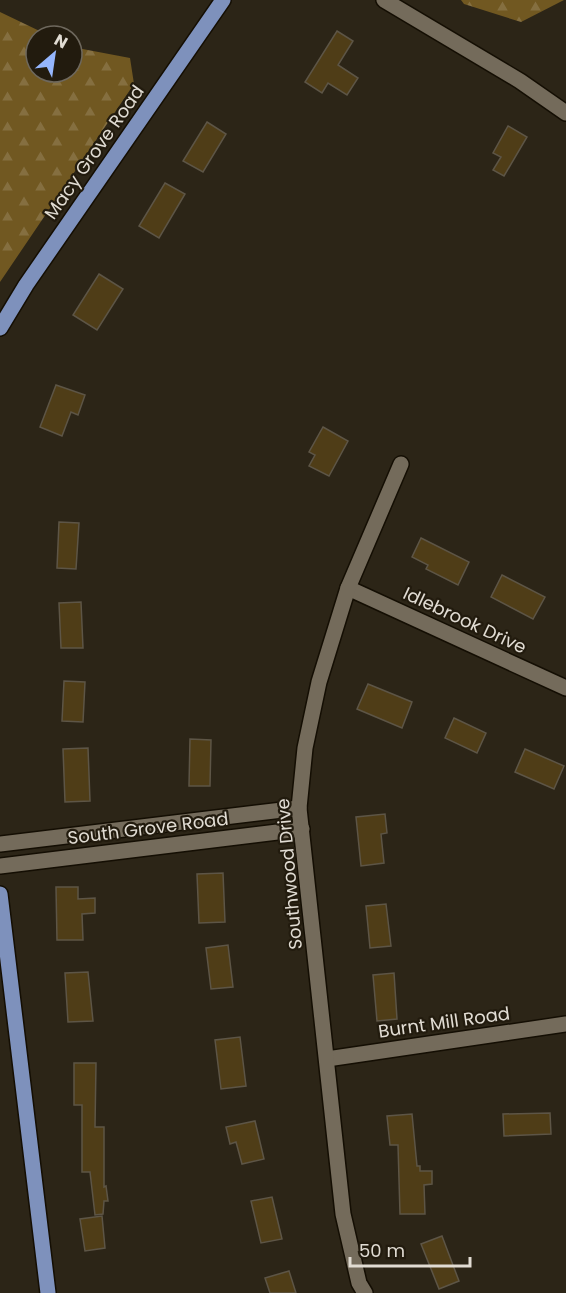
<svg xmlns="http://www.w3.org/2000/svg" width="566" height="1293" font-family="Poppins,sans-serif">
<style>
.forest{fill:url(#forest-firs)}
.building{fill:#4f3d17;stroke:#5d5546;stroke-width:1.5}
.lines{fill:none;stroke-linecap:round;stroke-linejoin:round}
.minor-casing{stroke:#140e03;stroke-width:18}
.major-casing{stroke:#140e03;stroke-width:18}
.minor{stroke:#746b5b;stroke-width:15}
.major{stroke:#7e91bc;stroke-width:15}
.labels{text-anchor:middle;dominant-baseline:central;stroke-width:4.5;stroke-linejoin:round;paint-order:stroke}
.street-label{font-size:18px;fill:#e1dcd3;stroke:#221b0e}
</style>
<defs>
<pattern id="forest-firs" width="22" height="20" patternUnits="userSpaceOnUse" patternTransform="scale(1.5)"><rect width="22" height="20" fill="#715821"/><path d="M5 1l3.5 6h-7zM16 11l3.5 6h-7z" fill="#856f40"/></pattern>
</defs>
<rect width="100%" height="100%" fill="#2c2517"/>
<!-- forest -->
<g class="forest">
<polygon points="461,0 564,0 521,22 464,4"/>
<polygon points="0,12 50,36 36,36 36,72 72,72 72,47 130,58 134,84 0,282"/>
</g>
<!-- building -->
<g class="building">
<polygon points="337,31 353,41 338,65 358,78 347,95 328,83 322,93 305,82"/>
<polygon points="207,122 226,134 203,172 183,161"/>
<polygon points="508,126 527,137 504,176 493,170 501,157 493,153"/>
<polygon points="165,183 185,194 159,238 139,226"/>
<polygon points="99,274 123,289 97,330 73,315"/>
<polygon points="56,385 85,395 78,415 71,412 62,436 40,427"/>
<polygon points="323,427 348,441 329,476 309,466 315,455 309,452"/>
<polygon points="59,522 79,523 76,569 57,568"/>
<polygon points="421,538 469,562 458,585 426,569 428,565 412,557"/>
<polygon points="502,575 545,597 533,619 491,597"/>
<polygon points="81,602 83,648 61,648 59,603"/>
<polygon points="64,681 85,682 83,722 62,721"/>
<polygon points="368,684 412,702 402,728 357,709"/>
<polygon points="454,718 486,733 477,753 445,738"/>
<polygon points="190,739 211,740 210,786 189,786"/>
<polygon points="88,748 90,801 65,802 63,749"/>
<polygon points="525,749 564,766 554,789 515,772"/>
<polygon points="385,814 387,833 381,834 384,863 361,866 356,817"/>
<polygon points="223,873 225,922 199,923 197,874"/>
<polygon points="56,887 78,887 78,899 95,898 95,913 82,914 83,940 57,940"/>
<polygon points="386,904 391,946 370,948 366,906"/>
<polygon points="228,945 233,987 211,989 206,948"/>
<polygon points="88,972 93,1021 68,1022 65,973"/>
<polygon points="394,973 397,1019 377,1021 373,975"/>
<polygon points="240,1037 246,1086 221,1089 215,1040"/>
<polygon points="74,1063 96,1063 95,1127 104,1127 104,1187 106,1186 108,1201 104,1201 103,1214 95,1215 90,1172 82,1172 82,1105 74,1105"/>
<polygon points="550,1113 551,1134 504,1136 503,1114"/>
<polygon points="412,1114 417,1166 420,1166 420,1171 432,1171 432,1184 424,1185 425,1214 400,1214 398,1145 390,1145 387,1116"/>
<polygon points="255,1121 264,1159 242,1164 236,1142 230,1144 226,1127"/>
<polygon points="272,1197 282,1239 261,1243 251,1201"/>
<polygon points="102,1216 105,1248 85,1251 80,1219"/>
<polygon points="442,1236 459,1281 439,1289 421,1244"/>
<polygon points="289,1271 296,1293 270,1293 265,1278"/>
</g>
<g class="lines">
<defs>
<g id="minor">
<polyline points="384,0 520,81 566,113"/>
<polyline points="348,588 566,688"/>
<polyline points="0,844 299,808"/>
<polyline points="0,866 302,829"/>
<polyline points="327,1059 566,1024"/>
<polyline points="365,1293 359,1283 343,1214 299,808 305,748 319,682 348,588 401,464"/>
</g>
<g id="major">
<polyline points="0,328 26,285 223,0"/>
<polyline points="0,894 48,1293"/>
</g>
</defs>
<!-- minor casing -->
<use href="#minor" class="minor-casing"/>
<!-- major casing -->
<use href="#major" class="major-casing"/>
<!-- minor -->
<use href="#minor" class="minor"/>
<!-- major -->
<use href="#major" class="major"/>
</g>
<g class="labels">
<!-- street labels -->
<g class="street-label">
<text transform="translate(94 152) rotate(-55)">Macy Grove Road</text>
<text transform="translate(465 620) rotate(25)">Idlebrook Drive</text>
<text transform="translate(148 828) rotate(-7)">South Grove Road</text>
<text transform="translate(289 874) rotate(-95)">Southwood Drive</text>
<text transform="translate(444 1022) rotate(-8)">Burnt Mill Road</text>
</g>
</g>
<!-- north arrow -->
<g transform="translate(54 54) rotate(29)"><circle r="28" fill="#221b0e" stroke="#6e685d" stroke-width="1.5"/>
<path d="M0-4.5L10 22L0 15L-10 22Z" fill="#95b6fd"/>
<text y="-9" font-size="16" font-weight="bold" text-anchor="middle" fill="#e1dcd3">N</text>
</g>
<!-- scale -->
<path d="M350 1257v9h120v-9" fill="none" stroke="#e1dcd3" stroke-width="3"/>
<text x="359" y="1257" font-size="18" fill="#e1dcd3" stroke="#221b0e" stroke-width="4.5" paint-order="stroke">50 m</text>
</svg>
